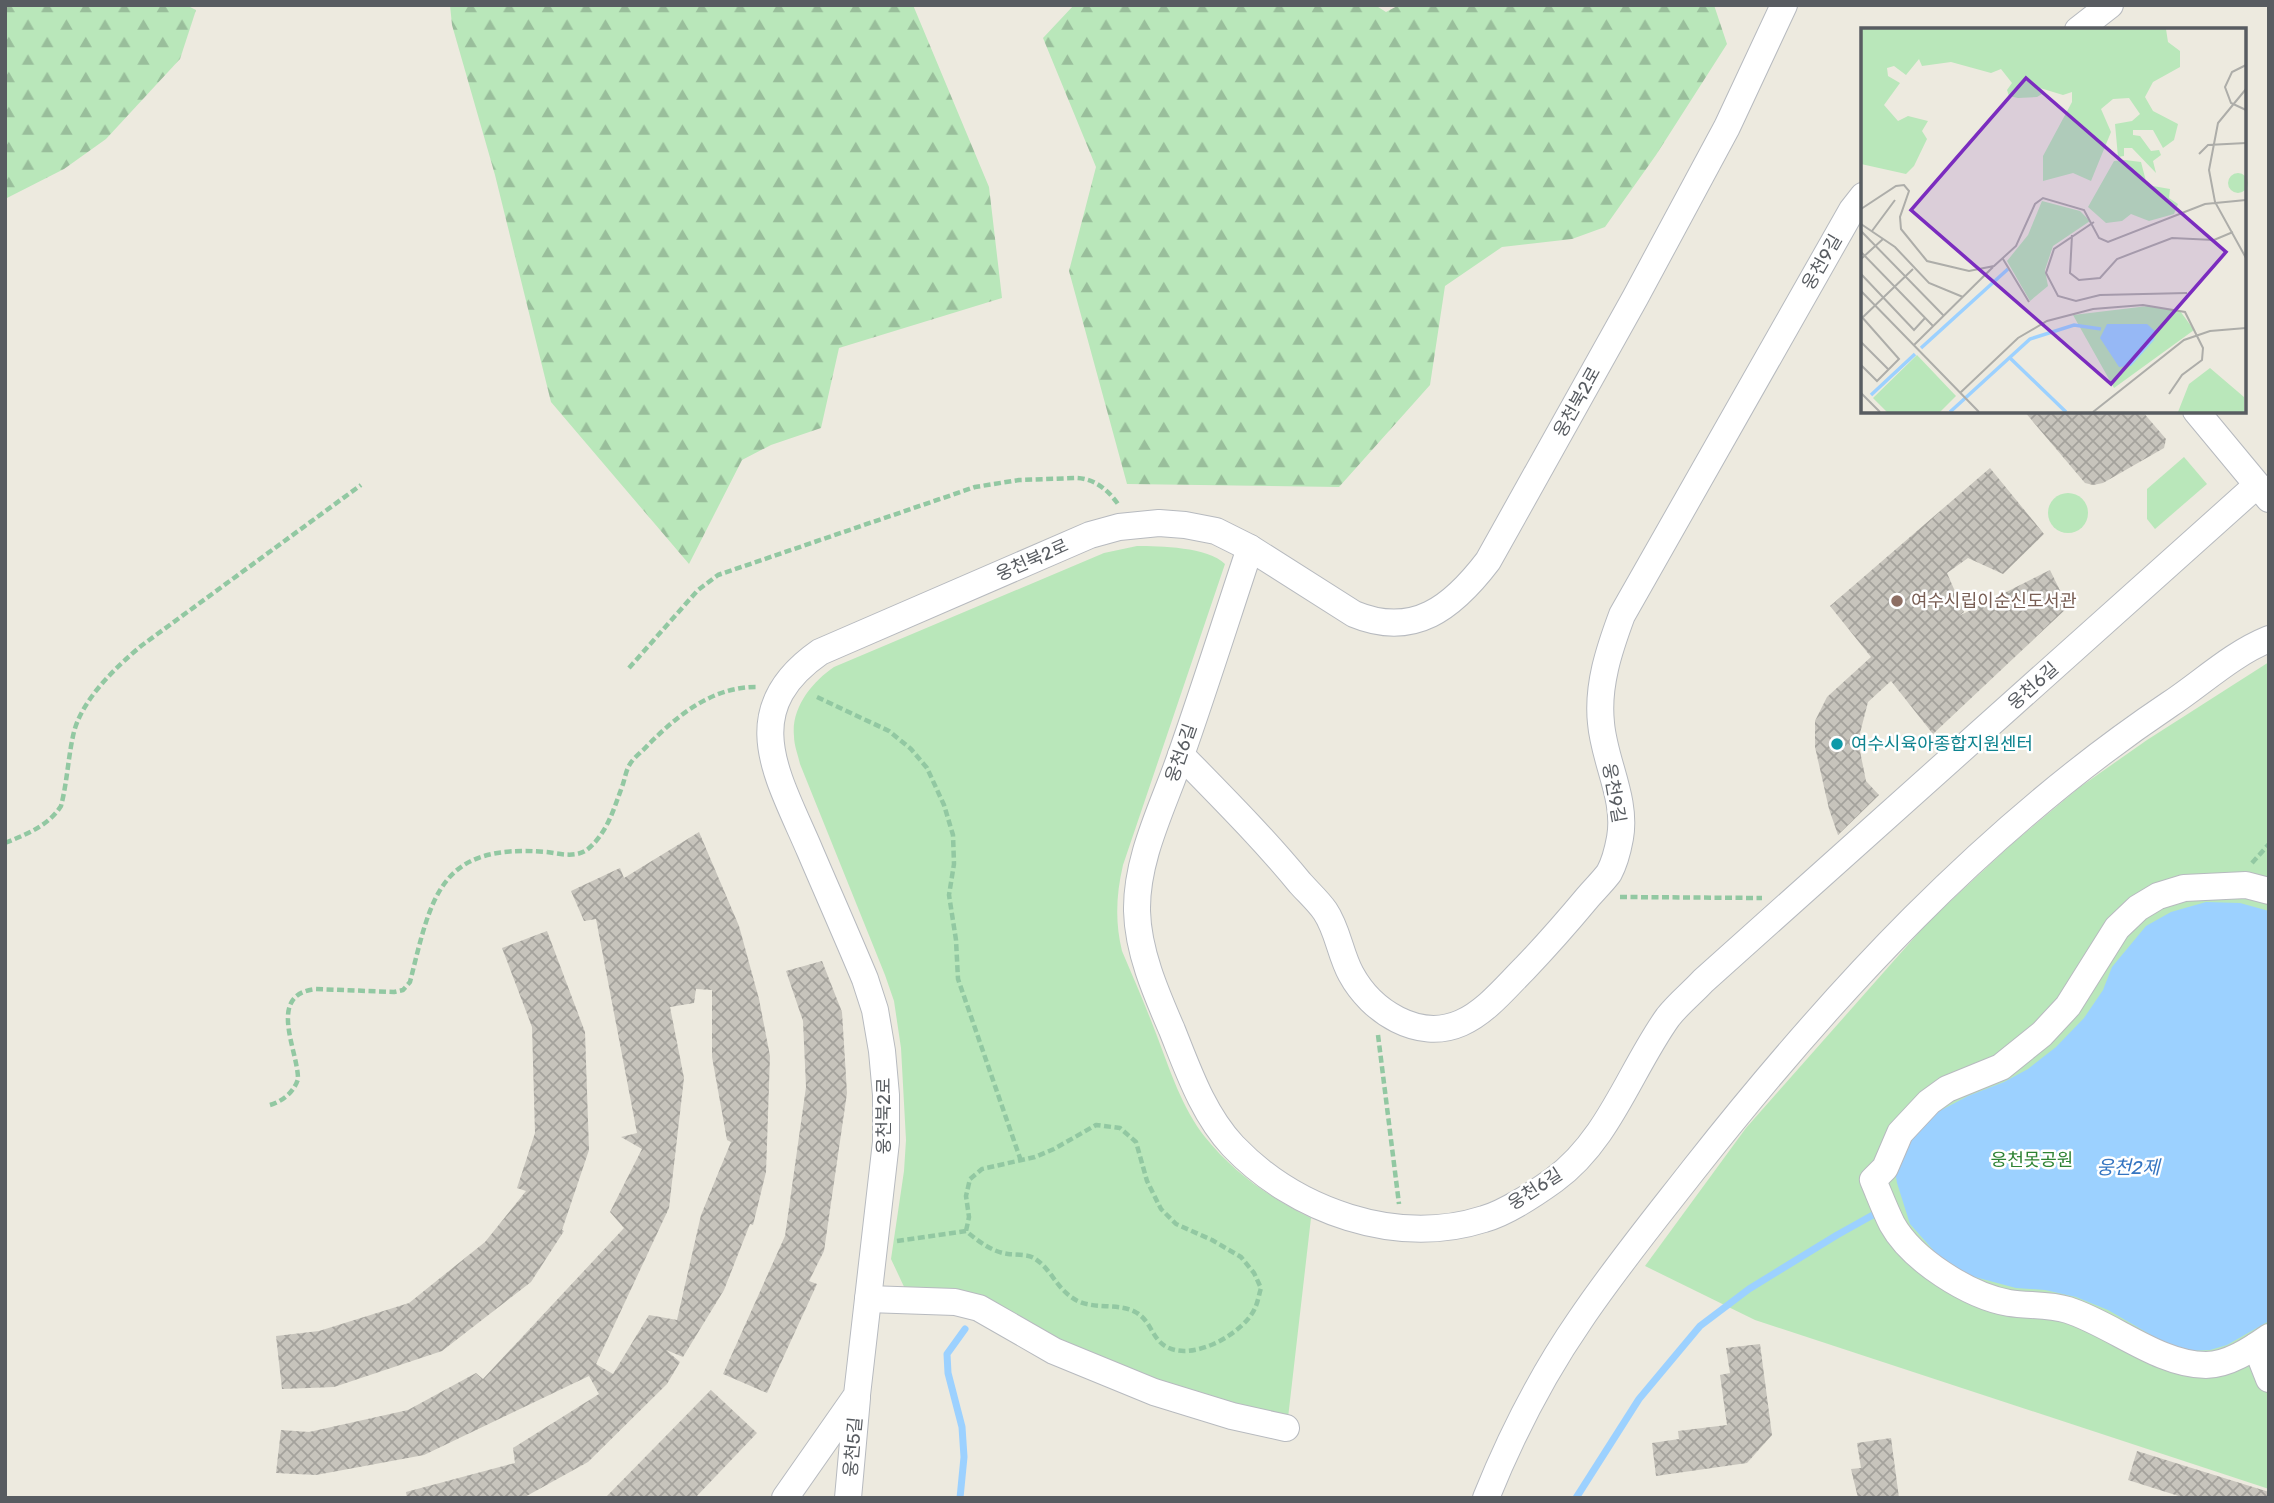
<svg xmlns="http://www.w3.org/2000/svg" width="2274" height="1503" font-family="Rubik,'Noto Sans KR',sans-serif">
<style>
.green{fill:#b9e7ba}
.forest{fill:url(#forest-firs)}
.water{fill:#9cd1ff}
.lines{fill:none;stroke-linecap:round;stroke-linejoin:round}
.stream{stroke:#9cd1ff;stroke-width:7}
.building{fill:url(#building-cross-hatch);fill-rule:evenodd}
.minor-casing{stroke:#b7babf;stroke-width:28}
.path{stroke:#92c8a2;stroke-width:4.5;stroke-dasharray:7 3.5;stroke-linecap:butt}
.minor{stroke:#fff;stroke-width:26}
.education-dot{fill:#8d6e63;stroke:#fff;stroke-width:2.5}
.culture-dot{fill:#0f9aa8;stroke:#fff;stroke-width:2.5}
.labels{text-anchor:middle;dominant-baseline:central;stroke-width:5;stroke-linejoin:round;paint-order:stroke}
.street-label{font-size:18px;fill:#585c61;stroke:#fff}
.education-label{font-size:18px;fill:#785e54;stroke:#fff;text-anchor:start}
.culture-label{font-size:18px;fill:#0d838f;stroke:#fff;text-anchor:start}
.park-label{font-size:18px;fill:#2e8334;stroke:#fff}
.water-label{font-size:19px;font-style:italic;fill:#3575c1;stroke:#fff}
.inset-river{fill:none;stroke:#9cd1ff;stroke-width:3.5}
.inset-road{fill:none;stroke:#adada9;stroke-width:2}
.view{fill:#7b2cbf;fill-opacity:0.15;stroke:#7b2cbf;stroke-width:3.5}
.inset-edge{fill:none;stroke:#585c61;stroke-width:3.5}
</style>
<defs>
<pattern id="forest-firs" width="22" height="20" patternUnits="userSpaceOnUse" patternTransform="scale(1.75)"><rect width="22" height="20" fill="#b9e7ba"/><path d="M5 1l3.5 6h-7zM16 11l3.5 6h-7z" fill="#99be9b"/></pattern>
<pattern id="building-cross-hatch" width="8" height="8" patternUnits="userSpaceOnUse" patternTransform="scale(1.75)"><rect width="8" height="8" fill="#c7c4bc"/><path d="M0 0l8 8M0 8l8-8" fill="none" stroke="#a4a29c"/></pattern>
</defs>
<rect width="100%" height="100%" fill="#edeadf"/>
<!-- green -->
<g class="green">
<polygon points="2184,457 2207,484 2155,529 2147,519 2147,489"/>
<circle cx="2068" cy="513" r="20"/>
<path d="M1137,546C1160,546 1208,547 1225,564L1123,865C1116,895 1115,922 1122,951C1134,979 1146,1007 1157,1036C1170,1070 1182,1108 1205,1137C1234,1173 1270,1198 1311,1218L1288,1418L1197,1397L906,1291L891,1259L904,1171L906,1140L901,1048L894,1001L885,975L800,764C798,755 794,745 794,736C791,708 812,682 834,667L1104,553Z"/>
<polygon points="2269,662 2269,1489 1755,1320 1645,1266 1746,1128 1929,921 2013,843 2080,787 2147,740"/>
</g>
<!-- forest -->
<g class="forest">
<polygon points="5,5 186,5 196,10 180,59 106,139 64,169 5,199"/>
<polygon points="450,5 913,5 989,187 1002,298 839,348 821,428 771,445 742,460 689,564 551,402 495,175 452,25"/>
<polygon points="1074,5 1375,5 1386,12 1399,5 1714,5 1727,44 1656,155 1605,227 1572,239 1502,247 1445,286 1430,385 1339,487 1127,484 1069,271 1096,167 1043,38"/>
</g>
<!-- water -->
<polygon class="water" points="2206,902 2240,903 2269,911 2269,1321 2227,1345 2210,1350 2186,1351 2165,1343 2108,1310 2076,1297 2045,1290 2016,1288 1971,1276 1943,1261 1910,1224 1897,1183 1895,1171 1907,1144 1932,1115 1968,1096 2004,1082 2028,1069 2056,1047 2084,1018 2103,990 2112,967 2146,926 2171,912"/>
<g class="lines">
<!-- stream -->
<g class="stream">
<polyline points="960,1498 964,1457 962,1427 948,1373 947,1354 965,1329"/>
<polyline points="1576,1498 1639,1399 1700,1326 1749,1289 1837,1235 1880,1211"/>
</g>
</g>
<!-- building -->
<g class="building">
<polygon points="2024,411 2142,411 2166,439 2164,448 2103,483 2093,485 2085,483"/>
<polygon points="1990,468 2044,534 2003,574 1968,558 1947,573 1964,612 1959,616 2050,570 2068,607 1933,734 1891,681 1868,702 1858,741 1866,781 1879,795 1838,835 1829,809 1815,747 1815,721 1827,697 1871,657 1830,606"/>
<path d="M699,832L739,926L759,999L770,1056L766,1172L753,1225L750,1224L724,1290L683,1357L666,1350L680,1362L667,1384L588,1462L523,1498H407L406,1492L515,1463L513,1448L599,1394L589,1376L424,1455L316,1475L276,1473L281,1430L309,1432L408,1410L476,1373L483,1379L624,1228L610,1212L642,1149L621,1137L637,1133L596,919L584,921L571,891L620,868L624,878ZM696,989L712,990V1057L727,1140L731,1142L701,1215L677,1320L649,1315L613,1374L596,1364L669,1208L684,1078L670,1007L694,1003Z"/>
<polygon points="547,931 585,1032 589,1150 562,1230 564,1231 531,1282 442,1351 334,1387 282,1389 276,1336 319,1331 409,1303 485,1242 526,1191 517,1188 535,1133 532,1027 502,948"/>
<polygon points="822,961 842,1012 847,1093 824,1251 809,1281 817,1284 767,1393 723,1374 785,1236 806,1087 803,1021 786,971"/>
<polygon points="1760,1344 1772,1435 1747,1463 1656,1476 1652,1443 1679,1439 1678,1431 1727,1425 1720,1375 1730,1373 1726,1348"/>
<polygon points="711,1390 757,1433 695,1498 605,1498"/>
<polygon points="1891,1438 1899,1498 1858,1498 1851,1469 1861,1468 1857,1443"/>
<polygon points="2137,1451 2269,1492 2269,1498 2185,1498 2128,1480"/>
</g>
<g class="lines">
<defs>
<g id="minor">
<polyline points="2078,30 2110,5"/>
<polyline points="2196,411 2269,499"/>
<path d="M1250,548C1227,617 1205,687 1181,755C1164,805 1136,857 1137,911C1138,952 1156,993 1172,1030C1188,1070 1203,1114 1233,1146C1295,1211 1396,1247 1484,1219C1505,1213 1536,1193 1554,1180C1609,1140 1630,1070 1668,1017C1678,1004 1692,993 1703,981L2257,485"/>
<path d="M1181,755C1222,797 1263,838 1300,883C1308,892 1318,901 1325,911C1338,930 1340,954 1351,974C1371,1011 1418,1042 1461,1023C1486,1012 1506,987 1525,968C1547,945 1568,921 1588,897C1595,889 1603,881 1609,873C1615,862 1618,849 1620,838C1627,799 1604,761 1601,723C1597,686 1609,650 1622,615L1852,210L1863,196"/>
<path d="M2269,891L2246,885L2184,888L2158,896L2138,908L2117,928L2068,1006L2042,1034L2001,1067L1947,1089L1929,1102L1900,1133L1885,1168L1873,1180C1879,1194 1885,1210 1892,1224C1912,1260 1969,1296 2009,1303C2028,1306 2049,1304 2068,1310C2112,1324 2159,1365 2206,1365C2228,1365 2252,1349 2269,1337"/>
<polyline points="868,1299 955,1302 979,1308 1054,1351 1154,1392 1232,1416 1286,1428"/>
<polyline points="2256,1346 2269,1379"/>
<path d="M785,1498L857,1395L886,1142V1095L882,1051L875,1010L865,979C847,936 828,893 810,851C778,776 735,711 820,652L1090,535L1119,527L1159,523L1185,525L1216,531L1250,548L1354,614C1414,639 1453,607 1488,561L1635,298L1727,127L1784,5"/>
<polyline points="848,1498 857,1398"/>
<path d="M1486,1498C1511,1436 1542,1375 1580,1320C1615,1268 1655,1219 1694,1169C1831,995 1985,828 2170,704C2203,682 2232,654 2269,639"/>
</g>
</defs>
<!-- minor casing -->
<use href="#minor" class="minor-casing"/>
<!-- path -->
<g class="path">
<path d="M629,668L698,590L718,575L975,487L1019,480L1077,478C1095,479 1108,490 1118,504"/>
<polyline points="817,697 889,731 911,749 927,768 944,805 953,835 954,864 949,895 956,940 958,979 1021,1161"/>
<path d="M5,843C27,834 48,826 61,806C67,783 68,759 73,736C80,701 115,668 141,646L361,485"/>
<polyline points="2252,863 2269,844"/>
<polyline points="1620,897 1762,898"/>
<polyline points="1378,1035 1399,1204"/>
<path d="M270,1105C283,1101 294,1092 298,1079C298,1050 266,994 316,989L394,992L403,990L410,982C432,894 440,843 547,852C560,854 577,858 588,849C608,832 614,808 623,784C625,778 626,770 630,764C634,757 643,751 648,745C678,715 713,686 758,687"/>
<path d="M897,1241L966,1231C978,1241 992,1252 1008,1254C1016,1255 1027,1254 1034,1258C1053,1270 1057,1292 1080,1302C1097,1309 1122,1303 1137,1313C1152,1322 1152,1341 1169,1348C1196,1360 1244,1333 1255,1308C1258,1302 1259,1294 1261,1288L1254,1273L1241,1257L1212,1240L1176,1224L1161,1209L1147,1181L1136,1142L1120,1128L1096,1125L1054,1149L1035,1157L982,1169L970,1179L966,1196L969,1217L966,1231"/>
</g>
<!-- minor -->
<use href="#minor" class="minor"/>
</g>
<!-- markers -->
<circle class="education-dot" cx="1897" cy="601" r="7"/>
<circle class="culture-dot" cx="1837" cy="744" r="7"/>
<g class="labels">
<!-- street labels -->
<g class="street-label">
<text transform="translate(1822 262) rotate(-60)">웅천9길</text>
<text transform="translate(1577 402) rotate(-61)">웅천북2로</text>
<text transform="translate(1032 560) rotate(-24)">웅천북2로</text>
<text transform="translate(2033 686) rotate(-42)">웅천6길</text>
<text transform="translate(1181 753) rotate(-71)">웅천6길</text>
<text transform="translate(1614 793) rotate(80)">웅천9길</text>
<text transform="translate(884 1116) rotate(-90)">웅천북2로</text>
<text transform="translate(1535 1189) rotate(-33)">웅천6길</text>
<text transform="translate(853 1447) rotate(-85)">웅천5길</text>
</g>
<!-- education labels -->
<g class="education-label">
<text x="1911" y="601">여수시립이순신도서관</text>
</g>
<!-- culture labels -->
<g class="culture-label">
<text x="1851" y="744">여수시육아종합지원센터</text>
</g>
<!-- park labels -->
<g class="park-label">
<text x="2032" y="1160">웅천못공원</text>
</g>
<!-- water labels -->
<g class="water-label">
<text x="2128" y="1167">웅천2제</text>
</g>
</g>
<!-- overview -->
<g transform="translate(1861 28)">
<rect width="385" height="385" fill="#edeadf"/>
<path d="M367 155a10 10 0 1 1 20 0a10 10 0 1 1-20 0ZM181,173L219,183L229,193L192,218L184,242L187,258L169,273L146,233L167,207ZM287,278L319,283L333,302L253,360L212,287ZM56,327L95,368L79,384H26L12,370Z" fill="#b9e7ba"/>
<path d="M0,1H305L307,14L319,23V39L292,54L284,69L292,83L317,96L313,112L302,120L292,102H272V107L279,108L290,123L298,122L300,127L292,133L295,145L271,120H263V128L257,129L254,96L271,93L279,86L268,70L252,71L240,81L250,104L230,153L212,145L182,153V128L211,74V64L202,67L179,60L181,66L176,69L157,70L148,68L146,62L151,55L140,41L130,45L90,34L61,38L58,31L45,47L33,38L26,40L27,48L39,55L23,77L37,93L47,88L67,93L61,103L66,111L53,138L45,146L0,136ZM264,132L280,134L286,157L309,161L308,170L317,176L313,186L288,193L270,186L261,193L245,195L227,179L253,133ZM349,340L383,369V384H317L328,356Z" fill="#b9e7ba"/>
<path d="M246,296H286L295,304L293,312L270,338L258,339L239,310Z" fill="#9cd1ff"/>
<path class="inset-river" d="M60,320L147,241M148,329L205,384M10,367L54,326M89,384L169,311L213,297L240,301"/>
<path class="inset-road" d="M385,37L371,44L364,59L370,75L385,82M385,61L357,95L348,142L354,174L385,230M338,126L347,117L385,115M0,181L35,158L43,157L48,163L39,189L40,201L66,233L108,243L133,238L155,218L174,176L182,170L223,182L238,210L247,214L344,176L385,172M233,194L193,221L185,245L197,268L215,273L239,267L326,265M0,196L34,219L68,255L102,269M0,203L83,288M11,203L34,172M211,207L209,245L218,252L239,250L256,231L311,210L353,212L372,204M0,224L72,298M0,231L22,211M142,231L168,274M0,246L53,302L64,290M0,263L118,384M0,288L38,331L16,353L0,337M1,290L52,241M0,314L28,342M53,317L132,239M0,365L19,384M99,365L157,310L186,293L232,281L282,277L324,284L342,320L341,332L321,347L308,366M232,384L323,312L349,303L385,300"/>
<path class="view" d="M165,50L365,224L250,356L50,182Z"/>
<rect width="385" height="385" class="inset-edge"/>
</g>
<!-- border -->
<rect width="2274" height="1503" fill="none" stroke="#585c61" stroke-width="14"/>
</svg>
